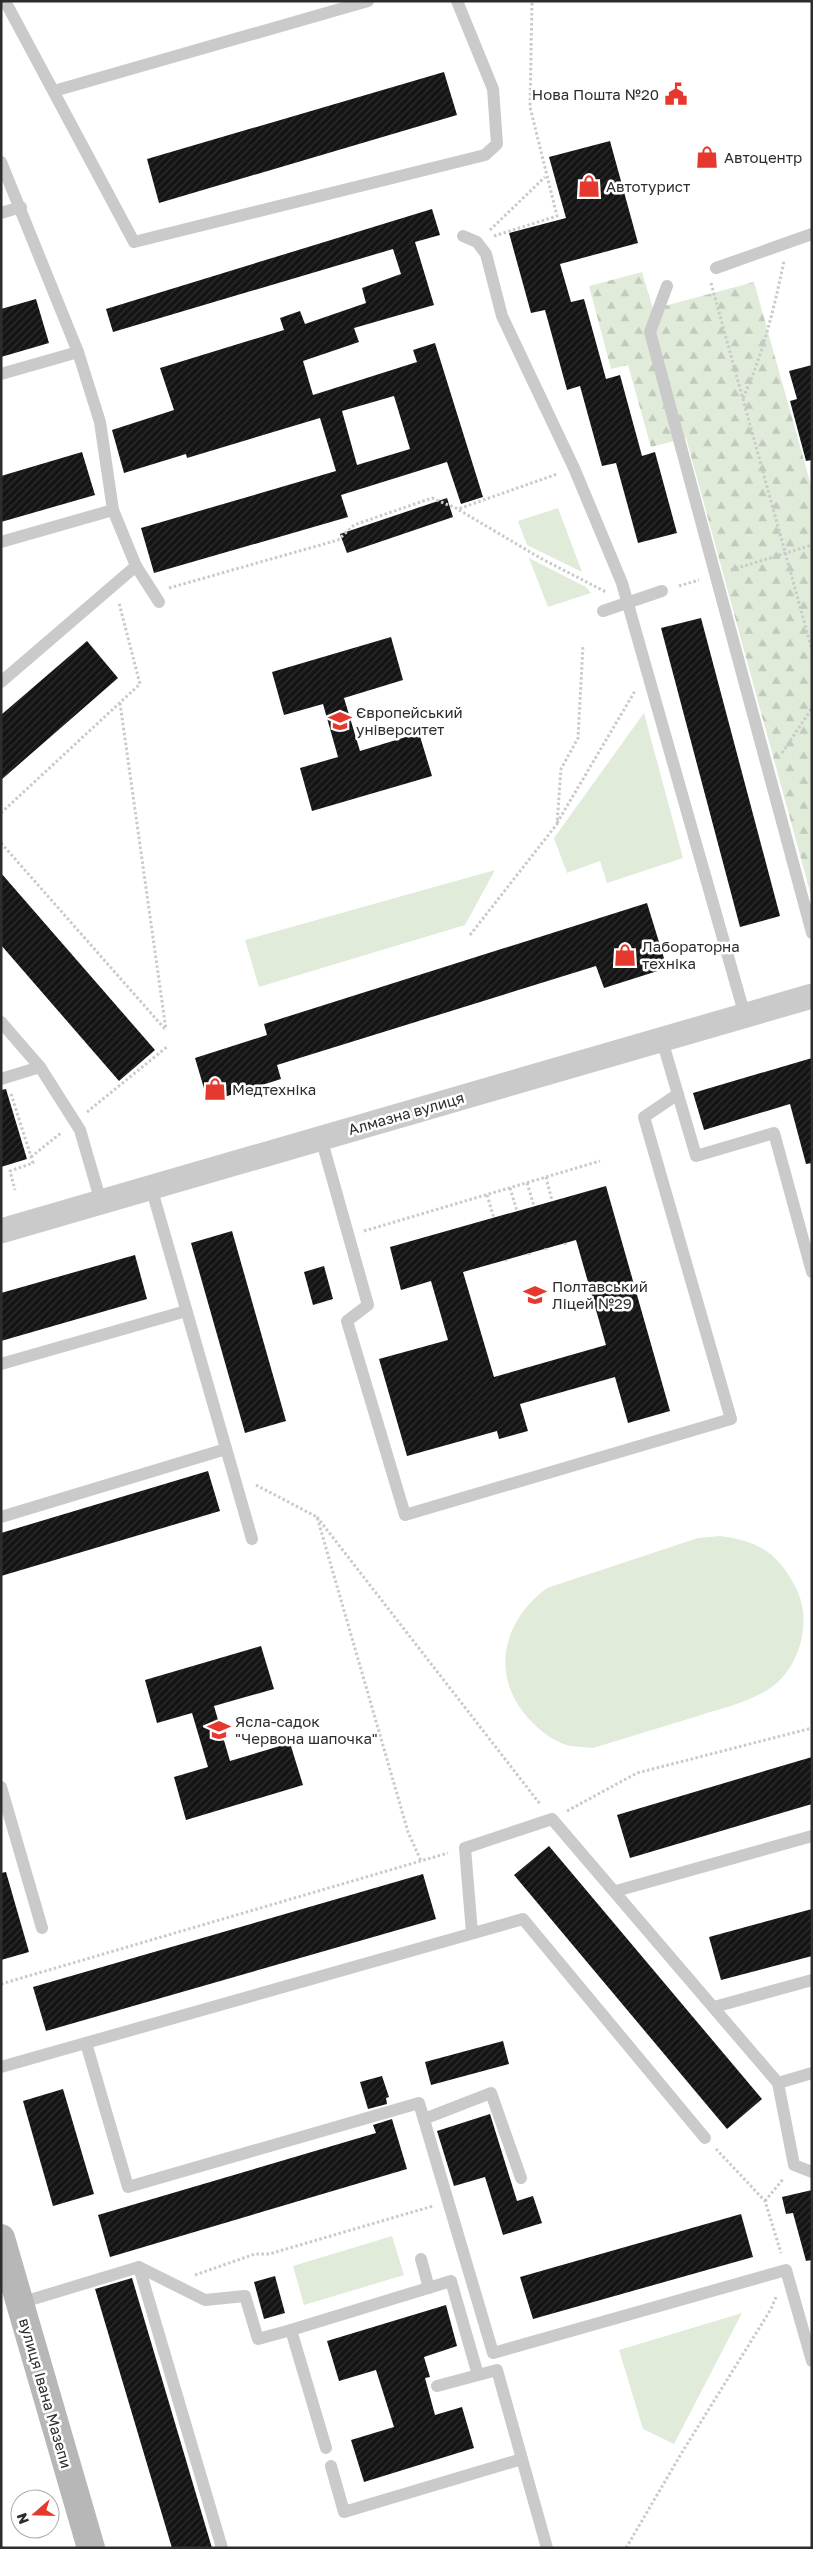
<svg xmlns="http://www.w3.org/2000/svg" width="813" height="2549" font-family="'Golos Text',sans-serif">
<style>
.forest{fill:url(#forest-firs)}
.green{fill:#e1ebda}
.building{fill:url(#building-hatch);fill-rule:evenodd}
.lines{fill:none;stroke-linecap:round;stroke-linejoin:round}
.path{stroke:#cacaca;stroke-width:3;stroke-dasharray:2.5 2.5;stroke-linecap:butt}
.lane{stroke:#cacaca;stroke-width:12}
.street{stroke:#cacaca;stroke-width:25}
.secondary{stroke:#b7b7b7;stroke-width:28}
.labels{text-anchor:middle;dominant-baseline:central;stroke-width:5;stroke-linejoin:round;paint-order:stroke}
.poi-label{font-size:15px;fill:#2d2d2d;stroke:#fff;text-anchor:start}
.street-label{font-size:15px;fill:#2d2d2d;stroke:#fff}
</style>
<defs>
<pattern id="forest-firs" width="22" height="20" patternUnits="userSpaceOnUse" patternTransform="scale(1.25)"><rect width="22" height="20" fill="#e1ebda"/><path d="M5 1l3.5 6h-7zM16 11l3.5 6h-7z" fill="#c1cabb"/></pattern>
<pattern id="building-hatch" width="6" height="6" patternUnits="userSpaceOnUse" patternTransform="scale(1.25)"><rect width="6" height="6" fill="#141414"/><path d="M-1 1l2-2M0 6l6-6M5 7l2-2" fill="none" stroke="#2e2e2e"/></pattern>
</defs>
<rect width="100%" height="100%" fill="#fff"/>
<!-- forest -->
<polygon class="forest" points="642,272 653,309 754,282 812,489 812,899 686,438 651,447 628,365 611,369 589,286"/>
<!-- green -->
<g class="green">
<polygon points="558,508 582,572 527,545 518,521"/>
<polygon points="529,558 586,587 591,593 548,607"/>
<polygon points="644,713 683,858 607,883 600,861 567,873 554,838"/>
<polygon points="495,870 465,925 259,987 245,940"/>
<path d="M720,1536C759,1541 778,1553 796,1588C813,1621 800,1669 769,1689C747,1703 722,1708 698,1716C663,1727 628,1737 593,1748C586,1747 577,1747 570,1746C557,1743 541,1732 532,1722C489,1679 501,1622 547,1588L698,1538Z"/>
<polygon points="392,2236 404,2275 304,2305 293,2266"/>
<polygon points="742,2313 674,2444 643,2429 619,2350"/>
</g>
<!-- building -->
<g class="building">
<polygon points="444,72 457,115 159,203 147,159"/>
<polygon points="610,141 638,243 560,264 571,302 584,299 606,379 620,375 642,456 655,452 677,533 638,543 616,463 602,466 580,386 567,390 545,310 531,313 509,233 566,218 549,157"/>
<path d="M432,209L440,235L415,242L434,305L354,328L359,342L303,361L313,395L417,362L413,350L435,343L483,497L461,504L447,462L341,495L348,517L154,573L141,528L336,471L320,418L187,458L186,454L124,473L112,430L174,410L160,368L284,330L280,318L300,311L305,324L366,303L362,288L401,274L393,249L113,332L106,309ZM394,396L410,449L357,465L342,411Z"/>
<polygon points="36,299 49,343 1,357 1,309"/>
<polygon points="812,365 812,460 806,461 790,401 797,399 789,371"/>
<polygon points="82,452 95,495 1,522 1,476"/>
<polygon points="447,498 453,517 347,553 340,534"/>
<polygon points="701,618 780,916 740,927 661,628"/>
<polygon points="391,637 403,680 344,698 360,751 419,733 432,776 312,811 300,768 338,757 323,704 284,715 272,672"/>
<polygon points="87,641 118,678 1,780 1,715"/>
<polygon points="1,873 155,1050 119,1081 1,945"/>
<polygon points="647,903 667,968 604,988 596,966 277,1065 281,1079 208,1102 195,1058 267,1035 264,1024"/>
<polygon points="812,1058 812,1163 806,1164 790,1104 704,1130 693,1093"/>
<polygon points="6,1089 27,1159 1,1167 1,1090"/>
<path d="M606,1186L670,1411L628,1423L615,1377L520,1404L528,1431L499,1439L497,1431L407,1456L379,1359L448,1340L431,1281L401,1290L390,1247ZM576,1240L606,1345L494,1377L463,1272Z"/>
<polygon points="232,1231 286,1421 245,1433 191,1243"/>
<polygon points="135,1255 147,1299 1,1341 1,1293"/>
<polygon points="324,1266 333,1299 313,1305 304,1272"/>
<polygon points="208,1471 220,1511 1,1576 1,1533"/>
<polygon points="261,1646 274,1689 214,1706 230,1761 290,1743 303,1785 186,1820 174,1777 208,1767 192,1713 157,1723 145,1680"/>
<polygon points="812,1757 812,1804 630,1858 617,1815"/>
<polygon points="549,1846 762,2099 727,2129 514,1875"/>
<polygon points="6,1872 29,1952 1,1960 1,1873"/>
<polygon points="423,1874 436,1919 46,2031 33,1987"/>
<polygon points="812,1909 812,1956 721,1980 709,1937"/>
<polygon points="503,2041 509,2064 431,2085 425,2062"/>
<polygon points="382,2076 389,2097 386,2098 387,2104 368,2109 360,2082"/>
<polygon points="63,2089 94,2194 53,2206 23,2101"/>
<polygon points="490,2114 517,2201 533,2196 542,2223 503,2235 485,2177 454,2186 437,2131"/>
<polygon points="392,2119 407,2169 110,2257 98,2215 376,2133 373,2125"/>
<polygon points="812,2190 812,2260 806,2261 793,2213 786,2214 782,2197"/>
<polygon points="741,2214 753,2257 533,2319 520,2277"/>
<polygon points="275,2276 285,2313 264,2319 254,2282"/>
<polygon points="132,2278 159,2369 212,2548 172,2548 95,2289"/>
<polygon points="446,2305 457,2346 424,2357 430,2377 425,2378 435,2415 462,2407 474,2448 364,2482 351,2440 394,2427 376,2370 339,2381 327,2341"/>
</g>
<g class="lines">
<!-- path -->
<g class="path">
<polyline points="490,230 545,177"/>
<polyline points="494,236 557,216 530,107 532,1"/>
<polyline points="711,283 812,650"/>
<path d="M743,398C763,354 774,309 784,261"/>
<polyline points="459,510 542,559 606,592"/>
<polyline points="731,570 812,545"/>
<polyline points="679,586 699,580"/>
<polyline points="169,588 338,540 354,525 432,498 458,509 557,474"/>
<polyline points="120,703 166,1030"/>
<polyline points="782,753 812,708"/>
<polyline points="1,813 140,684 119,603"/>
<polyline points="557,823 635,691"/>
<polyline points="1,843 165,1029"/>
<polyline points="470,935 557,824 561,769 578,738 583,645"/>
<polyline points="11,1094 33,1163 10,1171 15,1190"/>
<polyline points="87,1112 168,1046"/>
<polyline points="31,1157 61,1133"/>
<polyline points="546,1177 552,1201"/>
<polyline points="527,1183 534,1206"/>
<polyline points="510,1188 517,1211"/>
<polyline points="487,1195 494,1218"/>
<polyline points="364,1231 600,1161"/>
<polyline points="565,1243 565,1245"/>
<polyline points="546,1248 546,1250"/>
<polyline points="529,1253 529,1255"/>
<polyline points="506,1260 507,1261"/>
<polyline points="256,1485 317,1517 408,1832 421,1861"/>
<polyline points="317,1517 540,1804"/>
<polyline points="567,1811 637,1773 812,1728"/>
<polyline points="1,1984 448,1853"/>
<polyline points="716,2149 765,2201 781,2253"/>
<polyline points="765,2201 784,2178"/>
<polyline points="195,2275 255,2254 269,2254 433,2206"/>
<polyline points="626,2548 681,2454 771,2309 776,2297"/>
</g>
<!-- lane -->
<g class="lane">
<polyline points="5,1 134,242 485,155 497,144 493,89 457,1"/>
<polyline points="54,91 368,1"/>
<polyline points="1,162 78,352 100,422 113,510 136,566 1,682"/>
<polyline points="1,213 21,207"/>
<polyline points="463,236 477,242 486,254 502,316 574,468 622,583 745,1016"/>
<polyline points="716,268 812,234"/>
<polyline points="667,286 650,332 812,933"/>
<polyline points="1,374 78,352"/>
<polyline points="1,542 113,510"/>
<polyline points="136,566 159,602"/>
<polyline points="603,611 662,591"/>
<polyline points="1,1022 40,1067 80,1130 101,1202"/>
<polyline points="662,1040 696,1156 774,1133 812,1272"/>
<polyline points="1,1079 40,1067"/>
<polyline points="321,1138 368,1305 347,1321 405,1515 731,1419 644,1117 678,1094"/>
<polyline points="151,1187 252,1539"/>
<polyline points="1,1364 186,1311"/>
<polyline points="1,1517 226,1449"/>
<polyline points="1,1787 42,1928"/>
<polyline points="616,1891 812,1836"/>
<polyline points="472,1933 465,1848 552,1819 778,2083 794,2165 812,2172"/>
<polyline points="714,2007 812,1980"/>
<polyline points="86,2043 128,2187 419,2103 493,2353 786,2270 812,2361"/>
<polyline points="1,2067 523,1919 705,2138"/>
<polyline points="778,2083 812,2073"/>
<polyline points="424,2119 491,2093 521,2178"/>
<polyline points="421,2259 429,2288"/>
<polyline points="139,2267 222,2548"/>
<polyline points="20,2303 139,2267 205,2300 245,2296 258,2339 291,2330"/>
<polyline points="326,2448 291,2330 451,2281 478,2375"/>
<polyline points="522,2459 547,2548"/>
<polyline points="331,2466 344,2512 522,2459 497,2370 437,2386"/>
</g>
<!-- street -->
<polyline class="street" points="1,1231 812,996"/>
<!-- secondary -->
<polyline class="secondary" points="1,2238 91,2548"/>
</g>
<!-- icons -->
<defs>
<symbol id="civic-bare" viewBox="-9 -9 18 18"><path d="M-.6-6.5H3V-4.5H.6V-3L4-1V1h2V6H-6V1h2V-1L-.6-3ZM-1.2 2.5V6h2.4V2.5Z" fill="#e5382e" stroke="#fff" stroke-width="2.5" paint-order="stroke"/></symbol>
<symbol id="shop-bare" viewBox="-9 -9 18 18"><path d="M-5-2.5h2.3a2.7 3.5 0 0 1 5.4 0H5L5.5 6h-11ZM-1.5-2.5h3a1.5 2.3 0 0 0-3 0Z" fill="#e5382e" stroke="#fff" stroke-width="2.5" paint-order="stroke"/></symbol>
<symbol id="university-bare" viewBox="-9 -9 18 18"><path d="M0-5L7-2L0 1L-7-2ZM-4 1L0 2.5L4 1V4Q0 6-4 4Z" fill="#e5382e" stroke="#fff" stroke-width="2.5" paint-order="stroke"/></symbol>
<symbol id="school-bare" viewBox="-9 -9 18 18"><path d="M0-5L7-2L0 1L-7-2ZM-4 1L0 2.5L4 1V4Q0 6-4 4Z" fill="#e5382e" stroke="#fff" stroke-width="2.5" paint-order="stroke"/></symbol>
</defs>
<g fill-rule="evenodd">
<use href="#civic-bare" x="660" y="78" width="32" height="32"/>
<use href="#shop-bare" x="691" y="141" width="32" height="32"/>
<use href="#shop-bare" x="573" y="170" width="32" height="32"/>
<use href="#university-bare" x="324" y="705" width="32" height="32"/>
<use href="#shop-bare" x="609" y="939" width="32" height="32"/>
<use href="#shop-bare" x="199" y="1073" width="32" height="32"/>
<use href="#school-bare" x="519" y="1279" width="32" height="32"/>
<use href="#school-bare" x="203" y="1714" width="32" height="32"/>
</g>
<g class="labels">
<!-- poi labels -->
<g class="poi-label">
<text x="659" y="94" text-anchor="end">Нова Пошта №20</text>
<text x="724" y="157">Автоцентр</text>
<text x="606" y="186">Автотурист</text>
<text x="356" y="712">Європейський<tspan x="356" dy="17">університет</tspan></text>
<text x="642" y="946">Лабораторна<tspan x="642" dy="17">техніка</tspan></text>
<text x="232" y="1089">Медтехніка</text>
<text x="552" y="1286">Полтавський<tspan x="552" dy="17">Ліцей №29</tspan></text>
<text x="235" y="1721">Ясла-садок<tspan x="235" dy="17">"Червона шапочка"</tspan></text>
</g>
<!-- street labels -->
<g class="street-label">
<text transform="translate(406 1113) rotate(-16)">Алмазна вулиця</text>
<text transform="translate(46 2393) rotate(74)">вулиця Івана Мазепи</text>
</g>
</g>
<!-- border -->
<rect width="813" height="2549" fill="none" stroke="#2d2d2d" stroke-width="5"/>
<!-- north arrow -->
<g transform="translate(35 2514) rotate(250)"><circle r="24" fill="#ffffff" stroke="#ababab"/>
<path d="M0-4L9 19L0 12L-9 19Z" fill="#e5382e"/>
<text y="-8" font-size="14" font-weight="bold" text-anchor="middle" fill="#2d2d2d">N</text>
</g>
</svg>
